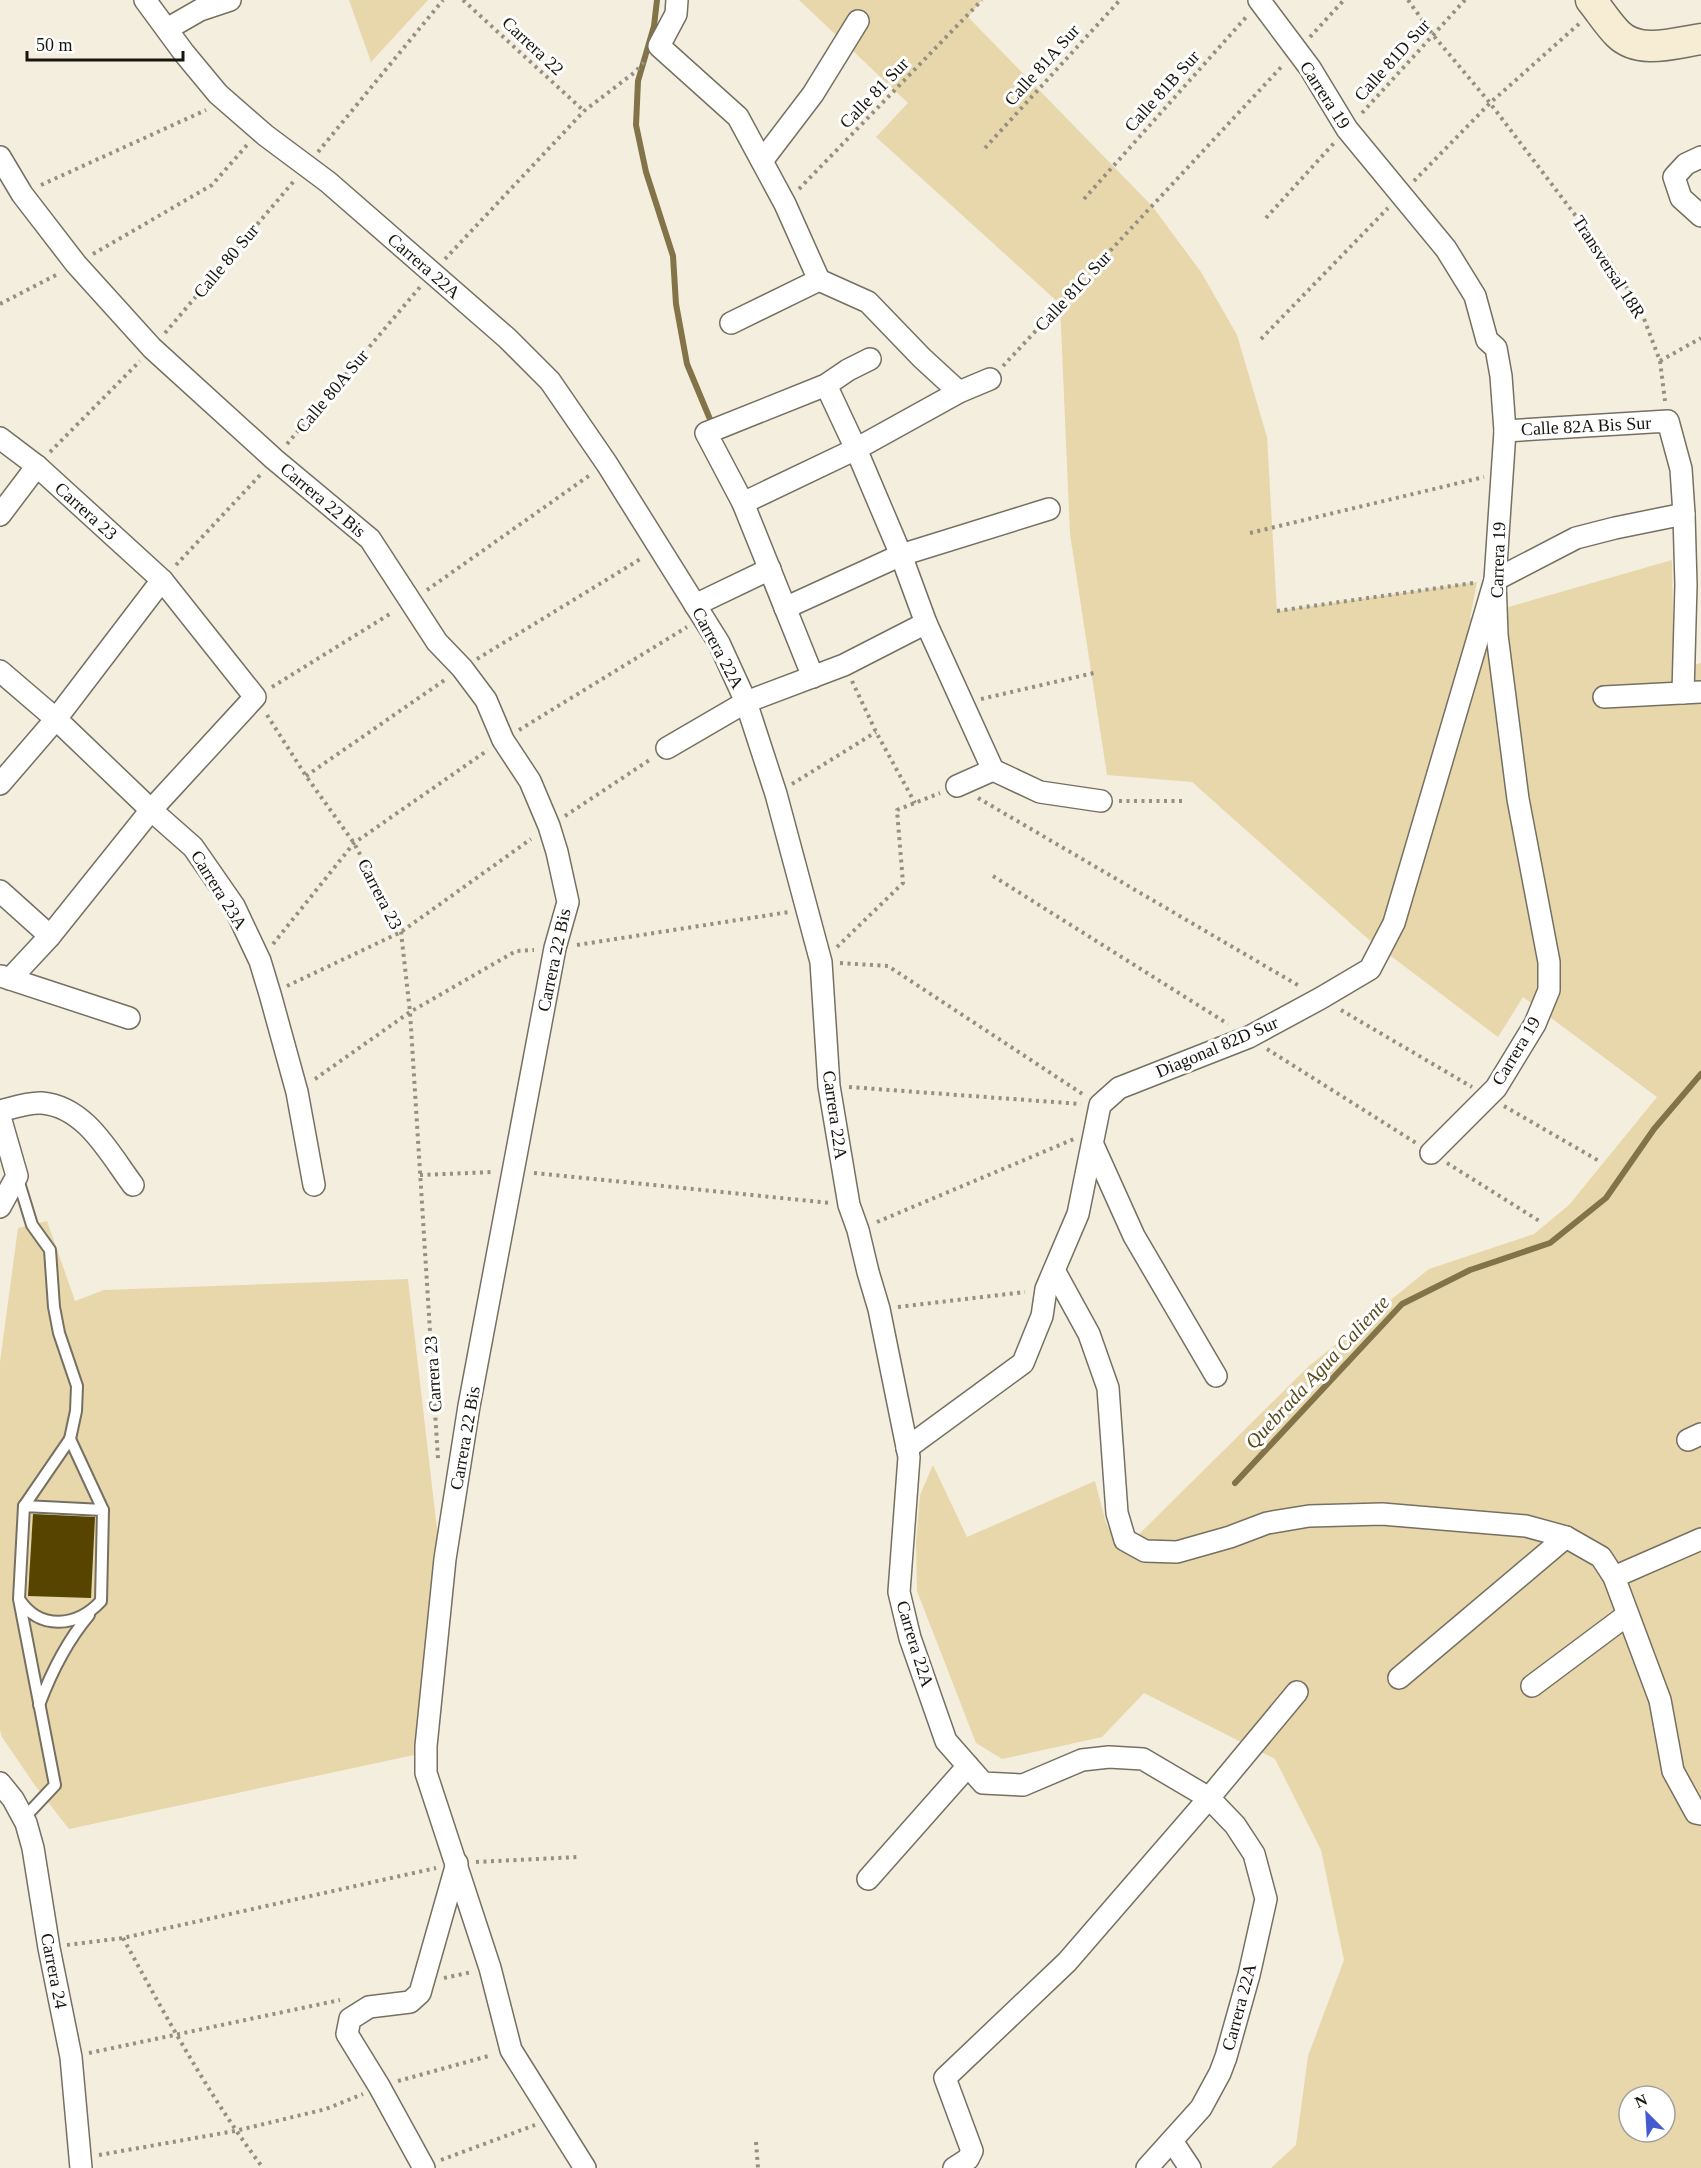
<svg xmlns="http://www.w3.org/2000/svg" width="1701" height="2168" font-family="Georgia,serif">
<style>
.green{fill:#e7d7aa;fill-rule:evenodd}
.lines{fill:none;stroke-linecap:round;stroke-linejoin:round}
.stream{stroke:#827448;stroke-width:6}
.building{fill:#574400}
.lane-casing{stroke:#757061;stroke-width:14}
.street-casing{stroke:#757061;stroke-width:24}
.secondary-casing{stroke:#757061;stroke-width:33}
.path{stroke:#949084;stroke-width:4;stroke-dasharray:3 4.5;stroke-linecap:butt}
.lane{stroke:#fff;stroke-width:10}
.street{stroke:#fff;stroke-width:21}
.secondary{stroke:#f6edd4;stroke-width:30}
.labels{text-anchor:middle;dominant-baseline:central;stroke-width:6;stroke-linejoin:round;paint-order:stroke}
.street-label{font-size:18px;fill:#17150f;stroke:#fff}
.water-label{font-size:20px;font-style:italic;fill:#594a1b;stroke:#fff}
</style>
<rect width="100%" height="100%" fill="#f4eede"/>
<!-- green -->
<g class="green">
<polygon points="349,0 428,0 371,62"/>
<path d="M799,0H982L968,17L1152,206L1201,272L1237,335L1267,437L1277,611L1477,582L1470,618L1672,560L1674,670L1701,663V2168H1271L1296,2145L1308,2056L1344,1960L1321,1850L1275,1759L1144,1693L1102,1737L1002,1759L976,1743L917,1591L916,1543L920,1495L933,1465L967,1537L1095,1481L1106,1523L1121,1552L1309,1366L1429,1269L1534,1234L1569,1205L1657,1097L1523,997L1498,1037L1367,938L1192,782L1107,775L1070,534L1060,304L876,137L908,103ZM1629,2096H1665V2132H1629Z"/>
<polygon points="47,1221 75,1301 104,1290 408,1279 440,1555 414,1755 69,1829 34,1784 2,1737 0,1730 0,1362 18,1228"/>
</g>
<g class="lines">
<!-- stream -->
<g class="stream">
<polyline points="657,0 654,26 638,81 636,125 646,172 673,256 676,304 687,364 712,424"/>
<polyline points="1235,1483 1402,1304 1470,1270 1550,1243 1606,1198 1654,1129 1701,1074"/>
</g>
</g>
<!-- building -->
<polygon class="building" points="33,1514 95,1517 91,1598 28,1596"/>
<g class="lines">
<defs>
<g id="lane">
<polyline points="17,1176 32,1225 50,1250 54,1307 59,1333 77,1386 76,1411 70,1439"/>
<polyline points="24,1506 70,1439 103,1510"/>
<path d="M19,1599C40,1631 77,1627 101,1601L103,1510L24,1506L19,1599L55,1785L24,1818"/>
<path d="M39,1705C51,1673 67,1641 89,1615"/>
</g>
<g id="street">
<polyline points="145,0 184,53 218,94 265,135 328,182 507,338 550,381 607,464 719,643 746,702 776,794 821,962 829,1086 849,1205 858,1230 868,1272 879,1309 909,1457 899,1592 910,1638 946,1741 983,1783 1023,1785 1082,1760 1109,1757 1143,1759 1209,1798 1235,1825 1254,1854 1266,1899 1249,1975 1226,2057 1220,2073 1201,2108 1147,2168"/>
<polyline points="677,0 676,14 659,46 738,117 785,204 819,280"/>
<polyline points="1259,0 1310,68 1347,129 1446,249 1475,296 1487,340 1496,348 1501,376 1505,431 1495,580 1497,635 1518,799 1549,962 1549,990 1535,1024 1496,1088 1431,1153"/>
<polyline points="167,29 200,10 230,0"/>
<polyline points="0,157 22,194 76,264 152,348 274,459 370,539 437,642 462,668 486,700 503,740 530,781 549,826 557,852 568,902 555,948 469,1406 445,1559 426,1746 426,1773 490,1968 511,2050 585,2168"/>
<polyline points="1701,157 1686,164 1674,177 1681,198 1701,216"/>
<polyline points="762,161 813,94 858,21"/>
<polyline points="731,323 819,280 868,302 922,358 959,392"/>
<polyline points="826,385 856,449 901,555 926,623 993,770 957,786"/>
<polyline points="1505,431 1668,421 1681,469 1684,514 1686,585 1683,693"/>
<polyline points="0,438 37,466 162,580 255,697 151,810 50,936 10,979"/>
<polyline points="743,503 856,449 959,392 990,379"/>
<polyline points="0,515 37,466"/>
<polyline points="695,605 770,569"/>
<polyline points="785,608 901,555 1049,509"/>
<polyline points="0,671 56,719 151,810 193,847 234,906 260,961 270,994 297,1092 314,1185"/>
<polyline points="813,677 743,503 706,433 826,385 848,370 870,359"/>
<polyline points="1604,697 1701,692"/>
<polyline points="667,748 746,702 844,665 926,623"/>
<polyline points="993,770 1040,792 1101,801"/>
<polyline points="0,784 56,719 162,580"/>
<polyline points="0,891 50,936"/>
<polyline points="1,976 129,1018"/>
<path d="M0,1111C12,1108 29,1102 42,1103C86,1107 109,1153 133,1185"/>
<polyline points="0,1117 17,1176 0,1207"/>
<polyline points="1093,1145 1134,1236 1216,1376"/>
<polyline points="1055,1272 1089,1334 1108,1388 1117,1513 1125,1540 1145,1551 1177,1552 1230,1537 1267,1523 1309,1516 1382,1514 1526,1526 1566,1537 1601,1557 1614,1577 1660,1700 1673,1771 1696,1813 1701,1814"/>
<polyline points="1688,1440 1701,1434"/>
<polyline points="907,1448 1023,1363 1042,1316 1046,1289 1078,1214 1100,1105 1119,1088 1249,1037 1321,998 1370,969 1394,923 1495,580 1576,538 1615,528 1684,514"/>
<polyline points="1614,1577 1701,1539"/>
<polyline points="1399,1678 1566,1537"/>
<polyline points="1532,1686 1627,1615"/>
<polyline points="0,1783 13,1799 26,1823 33,1848 49,1948 71,2057 81,2168"/>
<polyline points="868,1879 968,1766"/>
<polyline points="1172,2141 1190,2168"/>
<polyline points="424,2168 379,2086 347,2034 350,2019 369,2007 410,2002 420,1993 457,1863"/>
<polyline points="954,2168 968,2159 972,2151 945,2078 1067,1962 1209,1798 1297,1692"/>
</g>
<path id="secondary" d="M1591,0C1600,11 1608,24 1618,34C1639,55 1675,43 1701,39"/>
</defs>
<!-- lane casing -->
<use href="#lane" class="lane-casing"/>
<!-- street casing -->
<use href="#street" class="street-casing"/>
<!-- secondary casing -->
<use href="#secondary" class="secondary-casing"/>
<!-- path -->
<g class="path">
<polyline points="463,0 584,111"/>
<polyline points="1408,0 1433,35 1490,103 1604,253 1640,308 1660,361 1665,401"/>
<polyline points="1310,37 1344,0"/>
<polyline points="1362,113 1465,0"/>
<polyline points="985,148 1120,0"/>
<polyline points="318,152 443,0"/>
<polyline points="1414,181 1490,103 1580,23"/>
<polyline points="41,185 206,110"/>
<polyline points="799,189 982,0"/>
<polyline points="1084,199 1248,15"/>
<polyline points="1266,218 1334,143"/>
<polyline points="93,254 212,185 247,145"/>
<polyline points="445,259 584,111 635,72 646,60"/>
<polyline points="0,304 58,274"/>
<polyline points="165,333 294,181"/>
<polyline points="1261,339 1388,208"/>
<polyline points="1660,361 1701,338"/>
<polyline points="1003,366 1284,64"/>
<polyline points="287,444 420,287"/>
<polyline points="50,452 140,361"/>
<polyline points="1250,533 1484,477"/>
<polyline points="176,565 261,474"/>
<polyline points="427,590 590,475"/>
<polyline points="1277,611 1473,583"/>
<polyline points="477,659 642,558"/>
<polyline points="852,681 876,732 915,803"/>
<polyline points="272,687 393,612"/>
<polyline points="981,699 1098,672"/>
<polyline points="267,715 306,776 354,843 401,932 410,1012 438,1459"/>
<polyline points="519,730 687,627"/>
<polyline points="306,776 446,679"/>
<polyline points="792,784 876,732"/>
<polyline points="978,798 1301,987"/>
<polyline points="1119,801 1185,801"/>
<polyline points="565,816 651,759"/>
<polyline points="993,876 1228,1024"/>
<polyline points="273,944 354,843 488,750"/>
<polyline points="577,945 789,912"/>
<polyline points="837,947 903,883 897,810 940,793"/>
<polyline points="840,963 888,966 1084,1095"/>
<polyline points="287,986 401,932 531,839"/>
<polyline points="1341,1010 1472,1087"/>
<polyline points="1267,1049 1416,1143"/>
<polyline points="315,1079 410,1012 516,951 534,950"/>
<polyline points="849,1087 1081,1104"/>
<polyline points="1504,1106 1599,1161"/>
<polyline points="1447,1163 1541,1222"/>
<polyline points="534,1173 831,1203"/>
<polyline points="420,1175 493,1172"/>
<polyline points="877,1222 1074,1139"/>
<polyline points="898,1307 1025,1292"/>
<polyline points="476,1862 577,1857"/>
<path d="M123,1938C166,2017 209,2096 263,2168"/>
<polyline points="67,1945 123,1938 436,1868"/>
<polyline points="444,1978 472,1972"/>
<polyline points="89,2053 340,2000"/>
<polyline points="398,2081 492,2055"/>
<polyline points="756,2142 758,2168"/>
<polyline points="99,2155 235,2131 326,2109 363,2094"/>
<polyline points="441,2160 535,2125"/>
</g>
<!-- lane -->
<use href="#lane" class="lane"/>
<!-- street -->
<use href="#street" class="street"/>
<!-- secondary -->
<use href="#secondary" class="secondary"/>
</g>
<g class="labels">
<!-- street labels -->
<g class="street-label">
<text transform="translate(533 46) rotate(43)">Carrera 22</text>
<text transform="translate(1392 60) rotate(-48)">Calle 81D Sur</text>
<text transform="translate(1042 65) rotate(-48)">Calle 81A Sur</text>
<text transform="translate(1162 91) rotate(-48)">Calle 81B Sur</text>
<text transform="translate(874 93) rotate(-46)">Calle 81 Sur</text>
<text transform="translate(1325 95) rotate(57)">Carrera 19</text>
<text transform="translate(226 261) rotate(-50)">Calle 80 Sur</text>
<text transform="translate(424 266) rotate(41)">Carrera 22A</text>
<text transform="translate(1609 267) rotate(57)">Transversal 18R</text>
<text transform="translate(1073 291) rotate(-47)">Calle 81C Sur</text>
<text transform="translate(332 391) rotate(-50)">Calle 80A Sur</text>
<text transform="translate(1586 426) rotate(-3)">Calle 82A Bis Sur</text>
<text transform="translate(323 500) rotate(40)">Carrera 22 Bis</text>
<text transform="translate(86 511) rotate(42)">Carrera 23</text>
<text transform="translate(1498 560) rotate(-88)">Carrera 19</text>
<text transform="translate(718 648) rotate(62)">Carrera 22A</text>
<text transform="translate(219 890) rotate(58)">Carrera 23A</text>
<text transform="translate(380 894) rotate(63)">Carrera 23</text>
<text transform="translate(554 960) rotate(-78)">Carrera 22 Bis</text>
<text transform="translate(1217 1047) rotate(-23)">Diagonal 82D Sur</text>
<text transform="translate(1516 1051) rotate(-59)">Carrera 19</text>
<text transform="translate(835 1115) rotate(82)">Carrera 22A</text>
<text transform="translate(433 1374) rotate(-94)">Carrera 23</text>
<text transform="translate(465 1438) rotate(-80)">Carrera 22 Bis</text>
<text transform="translate(915 1644) rotate(73)">Carrera 22A</text>
<text transform="translate(54 1971) rotate(79)">Carrera 24</text>
<text transform="translate(1239 2007) rotate(-75)">Carrera 22A</text>
</g>
<!-- water labels -->
<g class="water-label">
<text transform="translate(1317 1372) rotate(-47)">Quebrada Agua Caliente</text>
</g>
</g>
<!-- north arrow -->
<g transform="translate(1647 2114) rotate(336)"><circle r="28" fill="#ffffff" stroke="#a2a19f" stroke-width="1.5"/>
<path d="M0-4.5L10 22L0 15L-10 22Z" fill="#455ace"/>
<text y="-9" font-size="16" font-weight="bold" text-anchor="middle" fill="#17150f">N</text>
</g>
<!-- scale -->
<path d="M27 51v9h156v-9" fill="none" stroke="#17150f" stroke-width="3"/>
<text x="36" y="51" font-size="18" fill="#17150f" stroke="#ffffff" stroke-width="4.5" paint-order="stroke">50 m</text>
</svg>
